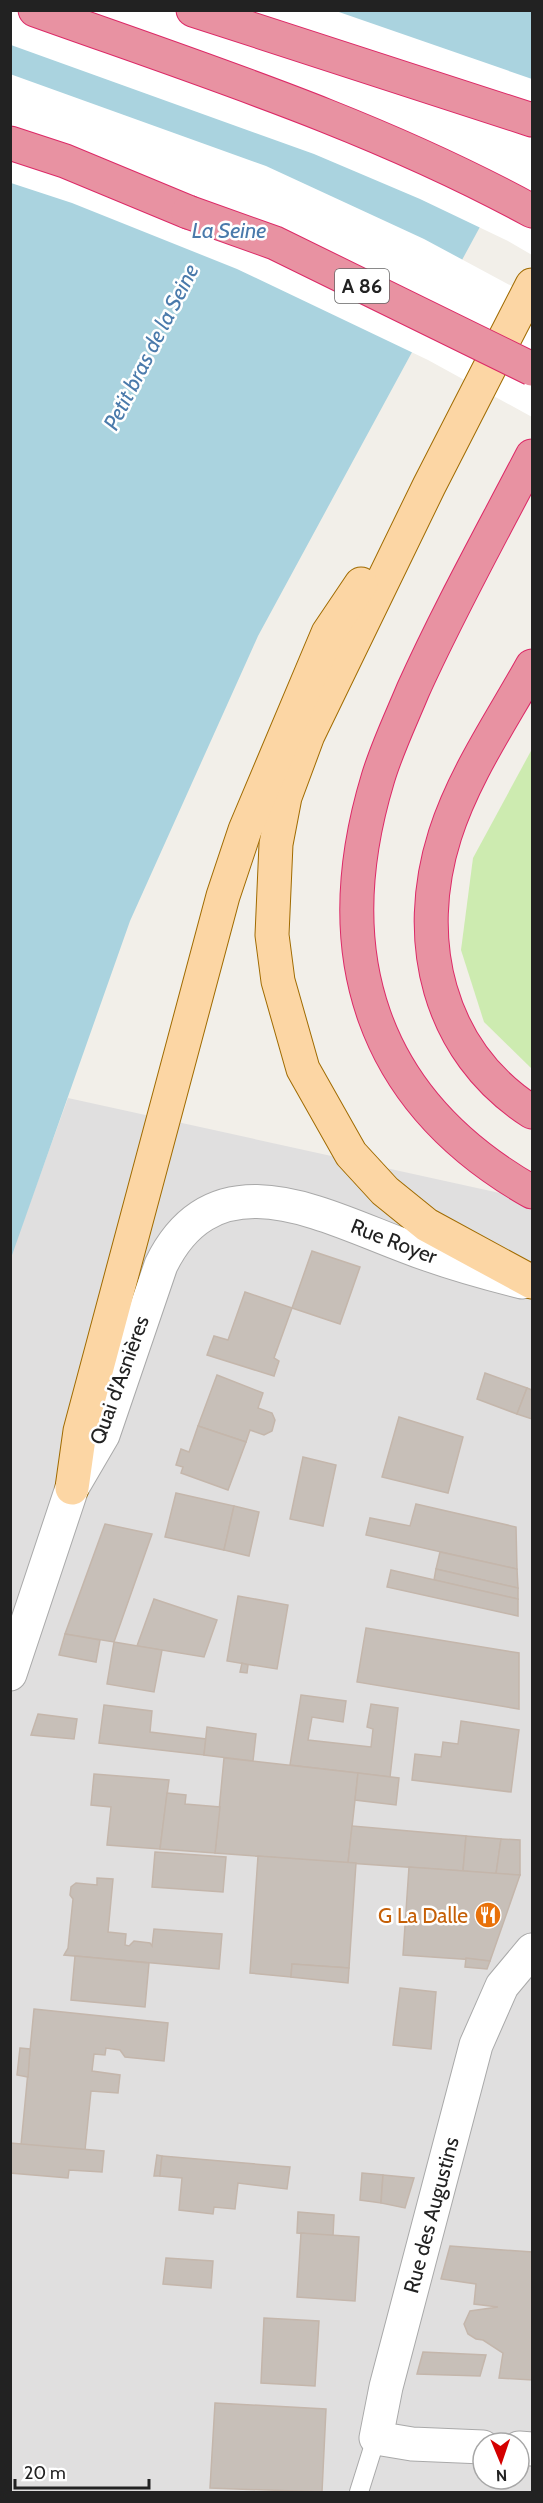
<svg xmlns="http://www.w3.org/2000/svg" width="543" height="2503" font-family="Cabin,sans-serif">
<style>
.residential{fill:#e0dfdf;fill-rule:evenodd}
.grass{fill:#cdebb0}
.water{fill:#aad3df}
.pier{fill:#fff}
.building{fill:#c7bfb8;stroke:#c4b6ab;stroke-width:1.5}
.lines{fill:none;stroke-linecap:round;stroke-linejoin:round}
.service-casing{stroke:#a9a9a9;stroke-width:20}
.minor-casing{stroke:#a9a9a9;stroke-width:35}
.primary-casing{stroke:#a06b00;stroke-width:35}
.motorway-casing{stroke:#dc2a67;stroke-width:35}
.service{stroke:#fff;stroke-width:18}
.minor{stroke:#fff;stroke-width:33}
.primary{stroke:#fcd6a4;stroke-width:33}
.motorway{stroke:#e892a2;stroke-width:33}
.motorway-bridge-casing{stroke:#dc2a67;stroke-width:35;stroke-linecap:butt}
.motorway-bridge{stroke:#e892a2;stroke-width:33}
.labels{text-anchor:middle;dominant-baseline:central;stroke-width:5;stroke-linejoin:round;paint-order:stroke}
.shield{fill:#fff;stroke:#646464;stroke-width:1.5}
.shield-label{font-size:20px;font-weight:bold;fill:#222}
.street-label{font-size:21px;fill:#222;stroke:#fff}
.food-label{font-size:21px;fill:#c56008;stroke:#fff;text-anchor:end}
.water-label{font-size:22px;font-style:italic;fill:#4a7aab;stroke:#fff}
</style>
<rect width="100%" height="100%" fill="#f2efe9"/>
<!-- residential -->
<path class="residential" d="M68,1098L532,1200V2492H11L10,1258ZM483,2443H519V2479H483Z"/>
<!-- grass -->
<polygon class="grass" points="532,749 532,1069 484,1022 461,950 473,858"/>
<!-- water -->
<polygon class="water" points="11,11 532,11 532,131 258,636 130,921 11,1258"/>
<!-- pier -->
<g class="pier">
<polygon points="11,11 336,11 532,79 532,255 508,241 420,199 314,154 11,45"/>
<polygon points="10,74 266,166 424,239 532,297 532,417 428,360 237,269 72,203 11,183"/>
</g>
<!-- building -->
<g class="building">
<polygon points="312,1251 360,1267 340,1324 292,1308"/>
<polygon points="245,1292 292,1308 274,1358 279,1361 274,1376 207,1355 214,1336 228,1340"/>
<polygon points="485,1373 527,1388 517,1414 477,1399"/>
<polygon points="217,1375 263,1393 258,1408 272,1413 275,1420 272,1431 264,1435 250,1430 246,1442 198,1426"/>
<polygon points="527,1388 532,1390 532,1419 517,1414"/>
<polygon points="399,1417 463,1437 448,1493 382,1477"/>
<polygon points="198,1426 246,1442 228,1490 181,1473 183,1467 176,1465 181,1449 189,1452"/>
<polygon points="303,1457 336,1465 323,1526 290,1519"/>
<polygon points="176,1493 234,1506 224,1550 165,1537"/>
<polygon points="416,1504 516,1527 517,1569 366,1535 370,1518 410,1526"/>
<polygon points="234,1506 259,1512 249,1556 224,1550"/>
<polygon points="105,1524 152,1534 114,1642 65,1634"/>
<polygon points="440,1552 517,1569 518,1588 436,1569"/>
<polygon points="436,1569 518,1588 518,1599 434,1580"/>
<polygon points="391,1570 518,1599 518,1616 387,1587"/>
<polygon points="238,1596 288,1605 277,1669 227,1661"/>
<polygon points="154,1599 217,1620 204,1657 137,1646"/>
<polygon points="366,1628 519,1653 519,1709 357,1682"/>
<polygon points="65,1634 100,1640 96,1662 59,1655"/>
<polygon points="114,1642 162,1650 154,1692 107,1684"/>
<polygon points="242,1663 248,1665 247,1673 240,1672"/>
<polygon points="301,1695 346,1701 343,1722 312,1717 308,1740 371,1747 373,1729 367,1727 371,1704 398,1708 390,1777 290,1765"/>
<polygon points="104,1705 152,1711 150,1732 206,1739 204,1755 99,1743"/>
<polygon points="38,1714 77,1719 74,1739 31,1735"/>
<polygon points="461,1721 519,1730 511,1792 412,1780 415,1754 441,1757 443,1742 458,1744"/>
<polygon points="207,1727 256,1734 253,1761 204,1755"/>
<polygon points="224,1758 358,1773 348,1863 215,1853"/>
<polygon points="358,1773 399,1778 396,1805 355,1800"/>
<polygon points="94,1774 169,1780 160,1849 107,1845 111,1807 91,1805"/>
<polygon points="167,1793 186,1795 185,1804 220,1807 215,1853 160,1849"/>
<polygon points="352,1826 466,1836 463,1871 348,1863"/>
<polygon points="466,1836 501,1839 496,1874 463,1871"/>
<polygon points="501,1839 520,1840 520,1875 496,1874"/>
<polygon points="155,1852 226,1857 223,1892 152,1887"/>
<polygon points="258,1856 356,1863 349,1968 292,1964 291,1977 250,1973"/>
<polygon points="409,1867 520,1875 490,1961 403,1955"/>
<polygon points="97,1878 113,1879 108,1932 126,1934 125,1945 129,1946 134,1941 150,1943 152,1946 154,1929 222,1934 219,1969 64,1955 68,1948 73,1899 70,1895 71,1887 76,1883 97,1885"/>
<polygon points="75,1956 149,1963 145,2007 71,2000"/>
<polygon points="466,1958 490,1961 487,1969 465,1967"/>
<polygon points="292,1964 349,1968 348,1983 291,1977"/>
<polygon points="400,1988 436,1992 431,2049 393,2045"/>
<polygon points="34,2009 168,2023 164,2061 125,2057 120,2050 106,2048 105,2055 94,2054 92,2071 120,2075 118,2093 91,2091 85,2150 21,2145"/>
<polygon points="20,2048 30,2049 28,2077 17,2075"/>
<polygon points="10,2143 104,2151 102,2172 69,2170 68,2178 10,2173"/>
<polygon points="157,2155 162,2156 160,2176 154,2176"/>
<polygon points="162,2156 290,2167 287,2189 238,2183 235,2209 214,2207 213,2214 179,2210 182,2178 160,2176"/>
<polygon points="362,2173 383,2175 381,2203 360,2200"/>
<polygon points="383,2175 414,2178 405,2208 381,2203"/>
<polygon points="298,2212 334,2215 333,2236 297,2233"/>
<polygon points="301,2233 359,2237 355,2301 297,2297"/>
<polygon points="450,2246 532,2252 532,2380 499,2378 503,2353 483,2340 476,2339 468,2334 464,2324 470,2311 498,2307 474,2304 476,2284 441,2279"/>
<polygon points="166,2258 213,2261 211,2288 163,2284"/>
<polygon points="264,2318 319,2321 315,2386 261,2383"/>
<polygon points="423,2352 486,2355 480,2376 417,2374"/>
<polygon points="215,2403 326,2409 322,2492 210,2488"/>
</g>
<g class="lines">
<defs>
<polyline id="service" points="359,2492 376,2438"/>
<g id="minor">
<path d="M10,1674L72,1488L103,1435L161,1265C215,1155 322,1215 405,1246C443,1261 482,1272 522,1282"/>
<polyline points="483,2447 412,2444 376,2438 386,2387 476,2045 502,1986 532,1950"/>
<polyline points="519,2448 532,2449"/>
</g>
<g id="primary">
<polyline points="532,285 429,486 308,735 285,797 276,844 272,935 278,981 303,1069 351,1154 385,1191 427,1225 532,1282"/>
<polyline points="72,1488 80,1431 223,896 245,830 328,633 361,584"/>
</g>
<g id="motorway">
<path d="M35,10C203,70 375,125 532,211"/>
<polyline points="193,10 532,120"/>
<polyline points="10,143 65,161 188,212"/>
<path d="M532,456C492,533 449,610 413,690C401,719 387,748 378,778C325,953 370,1100 532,1192"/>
<path d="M532,666C502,720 464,775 445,835C412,939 437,1051 532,1112"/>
</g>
</defs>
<!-- service casing -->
<use href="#service" class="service-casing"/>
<!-- minor casing -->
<use href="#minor" class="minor-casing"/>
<!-- primary casing -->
<use href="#primary" class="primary-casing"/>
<!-- motorway casing -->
<use href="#motorway" class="motorway-casing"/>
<!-- service -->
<use href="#service" class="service"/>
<!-- minor -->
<use href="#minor" class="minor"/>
<!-- primary -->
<use href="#primary" class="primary"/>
<!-- motorway -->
<use href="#motorway" class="motorway"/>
<defs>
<polyline id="motorway-bridge" points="188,212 275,243 532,369"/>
</defs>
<!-- motorway-bridge casing -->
<use href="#motorway-bridge" class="motorway-bridge-casing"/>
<!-- motorway-bridge -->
<use href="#motorway-bridge" class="motorway-bridge"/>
</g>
<!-- icons -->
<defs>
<symbol id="restaurant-disc" viewBox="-11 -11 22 22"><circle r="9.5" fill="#e8710a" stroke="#fff"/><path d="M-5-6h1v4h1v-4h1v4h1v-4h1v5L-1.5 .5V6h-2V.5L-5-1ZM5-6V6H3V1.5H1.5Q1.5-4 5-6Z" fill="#fff"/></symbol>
</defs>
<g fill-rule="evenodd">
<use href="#restaurant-disc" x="473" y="1900" width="30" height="30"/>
</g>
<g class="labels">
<!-- shield labels -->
<rect class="shield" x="335" y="269" width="54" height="34" rx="4.5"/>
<g class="shield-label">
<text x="362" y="286">A 86</text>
</g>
<!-- street labels -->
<g class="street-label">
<text transform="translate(394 1241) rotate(21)">Rue Royer</text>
<text transform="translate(119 1380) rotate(-70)">Quai d'Asnières</text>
<text transform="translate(431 2215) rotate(-75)">Rue des Augustins</text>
</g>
<!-- food labels -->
<g class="food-label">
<text x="468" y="1915">G La Dalle</text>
</g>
<!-- water labels -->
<g class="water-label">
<text x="229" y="230">La Seine</text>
<text transform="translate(151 347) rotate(-63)">Petit bras de la Seine</text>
</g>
</g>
<!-- border -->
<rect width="543" height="2503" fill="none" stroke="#222222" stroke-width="24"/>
<!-- north arrow -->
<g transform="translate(501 2461) rotate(178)"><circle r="28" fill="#ffffff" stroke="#a7a7a7" stroke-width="1.5"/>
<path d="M0-4.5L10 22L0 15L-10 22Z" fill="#d40000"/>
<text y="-9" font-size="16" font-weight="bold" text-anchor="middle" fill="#222222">N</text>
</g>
<!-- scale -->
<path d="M15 2479v9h134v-9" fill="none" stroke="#222222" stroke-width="3"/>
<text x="24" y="2479" font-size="18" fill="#222222" stroke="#ffffff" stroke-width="4.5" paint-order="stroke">20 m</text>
</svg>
